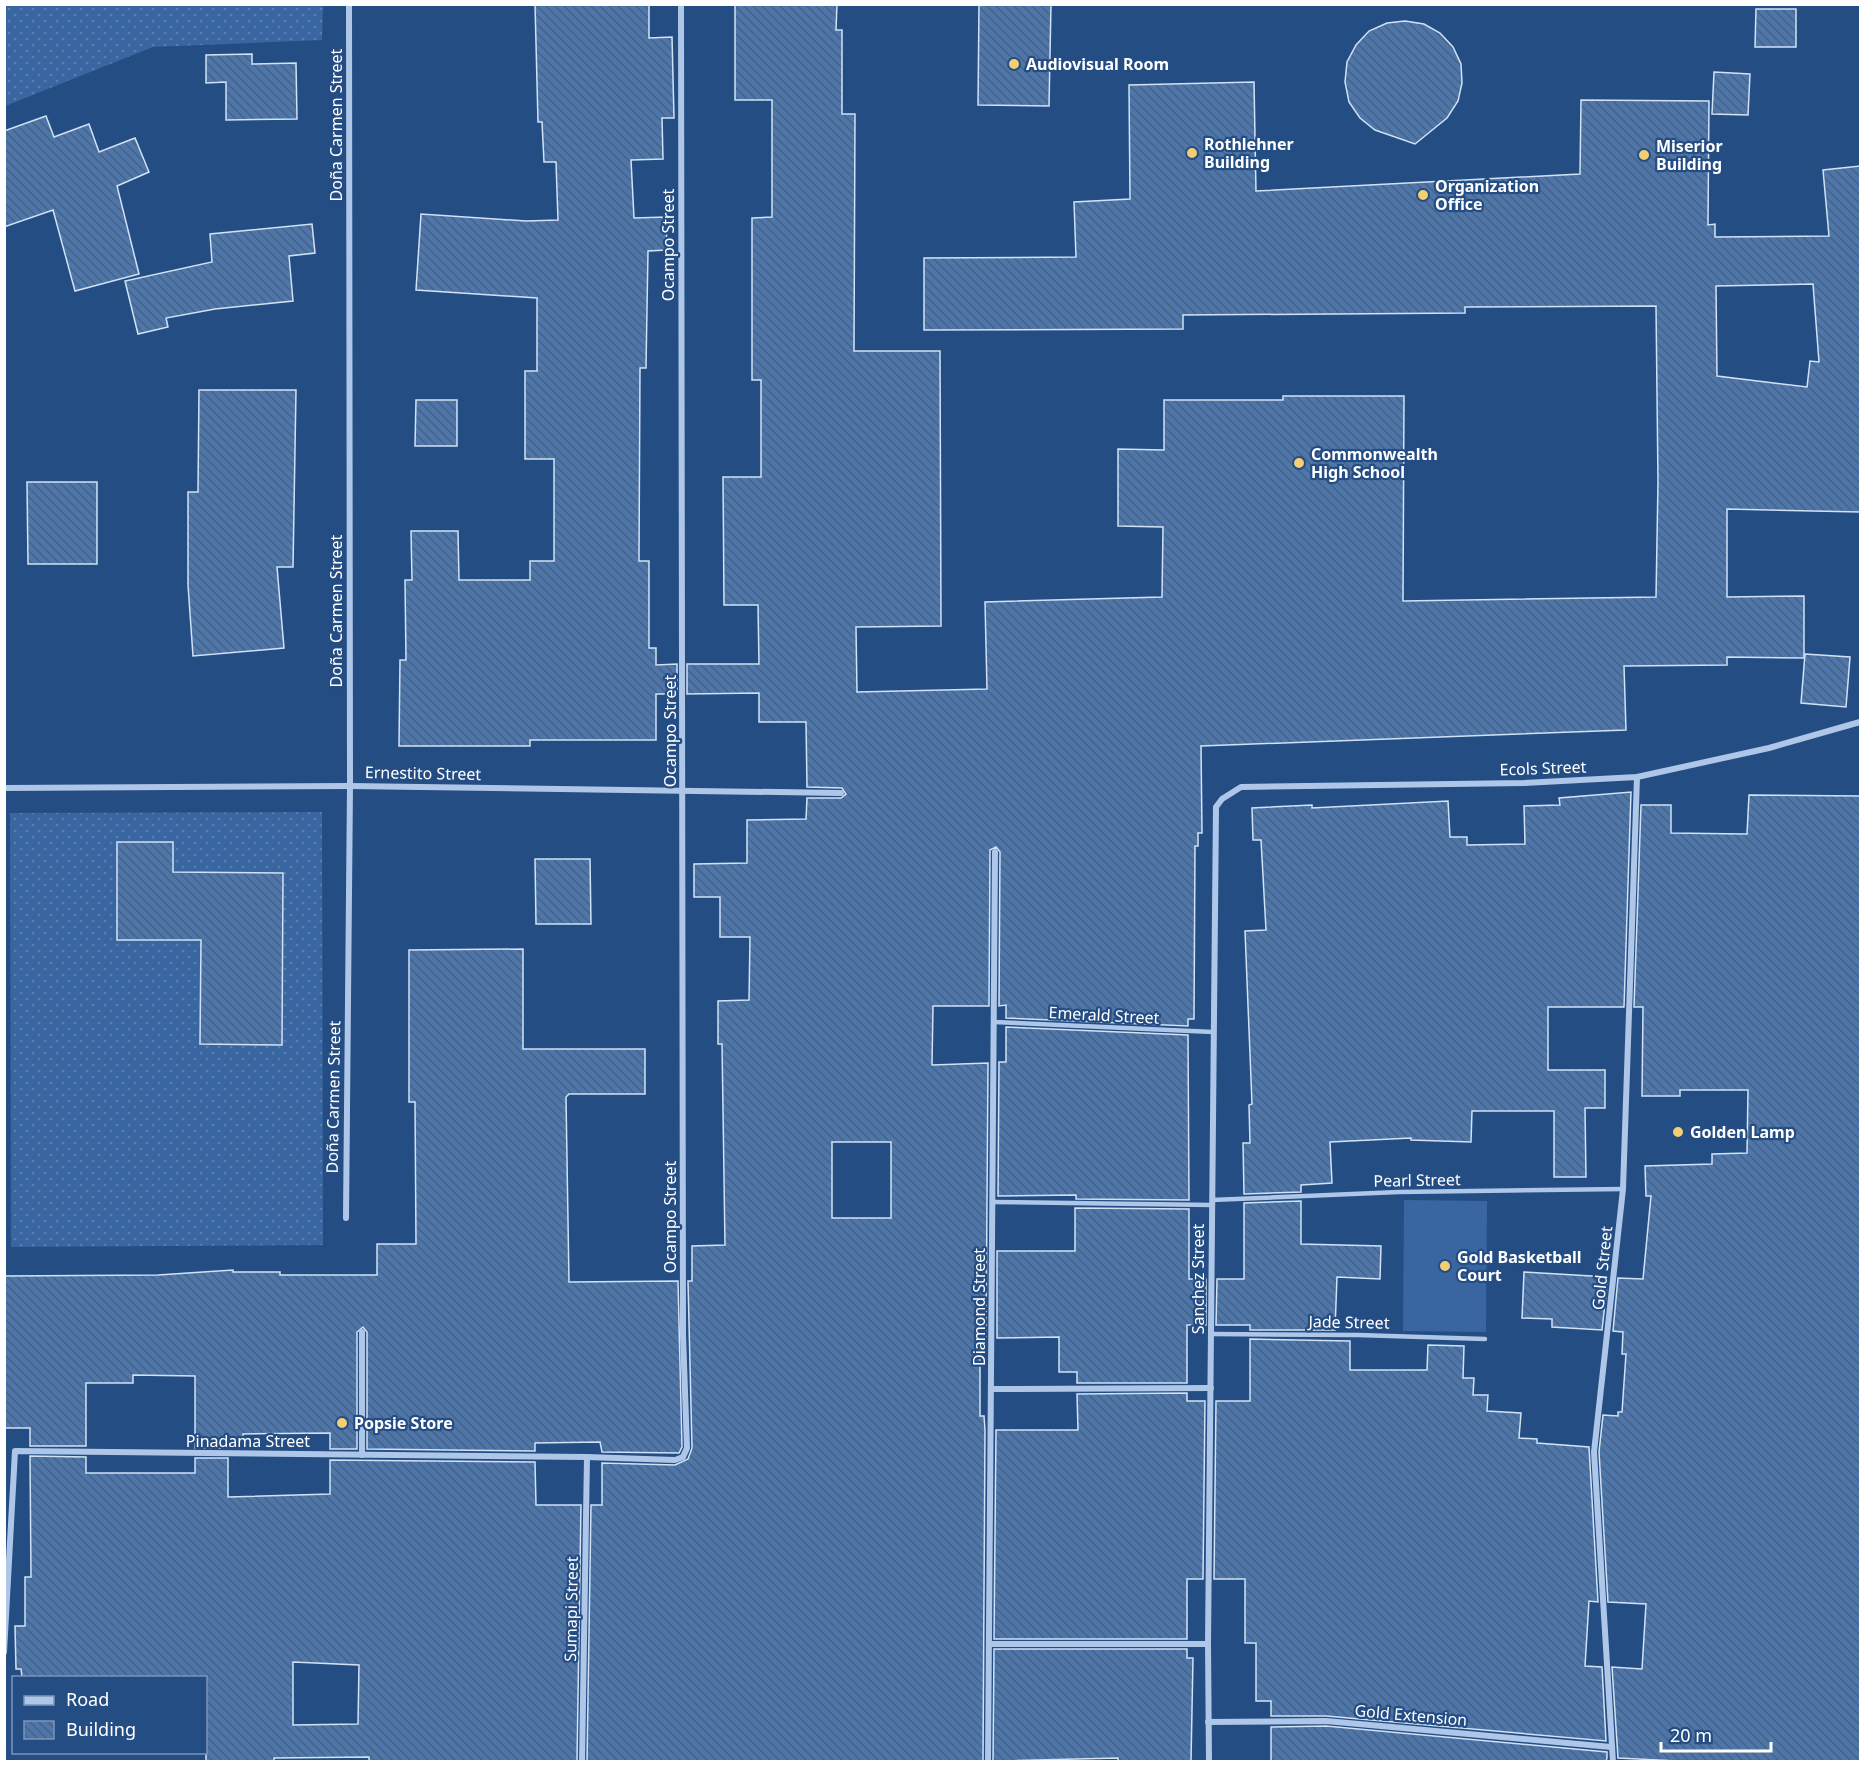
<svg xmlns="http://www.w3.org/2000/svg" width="1865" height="1766" font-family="'Noto Sans',sans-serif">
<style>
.grass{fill:url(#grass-dots)}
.pitch{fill:#3966a1}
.building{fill:url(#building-back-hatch);stroke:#d1e2f6;stroke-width:1.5;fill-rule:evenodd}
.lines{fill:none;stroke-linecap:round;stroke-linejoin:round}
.service{stroke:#aec7e8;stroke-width:4.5}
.minor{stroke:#aec7e8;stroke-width:6}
.poi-dot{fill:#f2cf72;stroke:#244d84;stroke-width:2}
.labels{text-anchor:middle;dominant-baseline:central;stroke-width:4.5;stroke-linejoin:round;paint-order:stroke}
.poi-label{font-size:16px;font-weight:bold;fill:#fff;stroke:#244d84;text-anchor:start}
.street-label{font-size:16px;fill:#fff;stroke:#244d84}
</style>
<defs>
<pattern id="grass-dots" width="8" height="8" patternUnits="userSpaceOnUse" patternTransform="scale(1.5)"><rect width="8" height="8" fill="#3966a1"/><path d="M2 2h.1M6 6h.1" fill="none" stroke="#577daf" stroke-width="1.8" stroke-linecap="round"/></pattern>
<pattern id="building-back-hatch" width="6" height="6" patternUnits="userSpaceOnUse" patternTransform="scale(1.5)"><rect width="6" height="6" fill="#4d76ac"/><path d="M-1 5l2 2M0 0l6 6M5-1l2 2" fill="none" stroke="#4c617c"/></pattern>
</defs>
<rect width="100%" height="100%" fill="#244d84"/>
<!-- grass -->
<g class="grass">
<polygon points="5,4 323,5 322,40 153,47 5,106"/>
<polygon points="322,812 323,1245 11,1247 10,813"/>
</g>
<!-- pitch -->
<polygon class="pitch" points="1404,1200 1487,1201 1486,1332 1403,1331"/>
<!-- building -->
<g class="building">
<polygon points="535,4 649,4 649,38 672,37 674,118 662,118 663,159 631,160 634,218 666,217 667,250 648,251 646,368 640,368 639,561 649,561 649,648 656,648 656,665 677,664 677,694 656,694 656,740 530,740 530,746 399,746 400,660 406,660 405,580 412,580 411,531 458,531 459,580 530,580 530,561 554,561 554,459 525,459 525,371 537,371 537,298 416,290 421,214 526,221 558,220 556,162 544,162 542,122 538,122"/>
<path d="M735,4H837L836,30H842V114H855L854,351H940L941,626L856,627L857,692L987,689L985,602L1162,597L1163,527L1118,526V449L1164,450V400H1283V396H1404L1403,601L1656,597L1658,482L1656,306L1465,307V313L1183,315V329L924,330V258L1076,257L1074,202L1130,199L1129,85L1254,82L1256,191L1580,174L1581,100L1709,101L1708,225L1715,224V237L1829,236L1823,170L1860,166V512L1727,509V597L1804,596V658L1727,657V665L1624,666L1626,730L1201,746L1202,833H1198V846H1195L1194,1019H1188V1026L1006,1018V1005L999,1006L1000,852L996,847L990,850L989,1006H933L932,1065L988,1063L986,1338H980V1416H984L985,1430L983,1761H587L591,1505H602V1463L675,1465L688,1459L692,1448L688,1281H692V1246L725,1245L722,1044H718V1001L749,1000L750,937H720V897H694V864L747,863V820L806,819L807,798H841L846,794L842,788L807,787L806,722H759V693L687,694V664H759L758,605H724L723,477H761V380H752V218L772,217V100H735ZM1813,284L1819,362L1810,361L1807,387L1717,376L1716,286ZM832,1142H891V1218H832Z"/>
<polygon points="979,4 1051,4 1049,106 978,105"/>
<polygon points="1756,9 1796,9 1796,47 1755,47"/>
<polygon points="1405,21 1424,24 1440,33 1453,47 1461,64 1462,83 1458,101 1447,118 1415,144 1375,130 1360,118 1349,102 1345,82 1347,62 1356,45 1369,31 1387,23"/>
<polygon points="252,54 252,64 296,63 297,119 226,120 226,82 206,83 206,55"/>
<polygon points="1714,72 1750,74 1748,115 1712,114"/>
<polygon points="46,116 54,137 89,124 99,152 135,138 149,172 117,186 139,274 75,291 53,210 4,227 4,131"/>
<polygon points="312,224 315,253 289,256 293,301 215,309 166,318 168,327 138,334 125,281 212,262 210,234"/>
<polygon points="199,390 296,390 293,567 277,567 284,648 193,656 188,585 188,492 198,492"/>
<polygon points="416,400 457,400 457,446 415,446"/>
<polygon points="27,482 97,482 97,564 28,564"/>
<polygon points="1805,654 1850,657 1846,707 1801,703"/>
<polygon points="1631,792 1624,1007 1548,1007 1548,1070 1605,1070 1605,1108 1585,1108 1586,1177 1554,1177 1554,1111 1472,1111 1471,1142 1411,1140 1411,1138 1330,1142 1332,1183 1301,1185 1301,1192 1244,1194 1243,1143 1250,1143 1249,1105 1252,1104 1245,931 1266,930 1261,840 1253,840 1252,808 1312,805 1312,808 1448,801 1450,837 1467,837 1467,845 1525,844 1524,806 1560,805 1559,798"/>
<polygon points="1749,795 1860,796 1860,1761 1678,1761 1618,1758 1612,1667 1642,1669 1646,1604 1608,1602 1599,1452 1603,1415 1618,1416 1618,1412 1622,1412 1626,1354 1622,1354 1623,1332 1613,1331 1618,1278 1643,1279 1651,1196 1646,1196 1645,1166 1712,1164 1712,1154 1747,1153 1748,1090 1680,1090 1680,1096 1642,1096 1643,1007 1634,1007 1641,805 1671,805 1671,833 1747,834"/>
<polygon points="117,842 173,842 173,872 283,873 282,1045 200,1044 201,940 117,940"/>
<polygon points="535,859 590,859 591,924 536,924"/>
<polygon points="523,949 523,1049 645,1049 645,1094 569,1094 566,1097 569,1282 678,1281 682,1447 679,1453 602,1452 600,1442 535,1443 535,1451 367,1449 367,1332 363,1327 357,1332 357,1449 330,1449 330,1433 243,1434 243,1439 228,1439 228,1448 195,1448 195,1376 133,1375 133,1383 86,1383 86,1446 30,1446 30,1428 4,1428 4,1276 158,1275 233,1270 233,1272 280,1272 280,1275 377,1275 377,1244 416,1244 415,1102 409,1102 409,950"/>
<polygon points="1006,1027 1188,1035 1189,1200 1076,1199 1076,1195 998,1196 999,1062 1006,1062"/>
<polygon points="1301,1201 1301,1244 1381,1246 1380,1279 1337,1277 1335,1330 1250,1330 1250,1325 1216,1325 1217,1279 1244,1279 1244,1203"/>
<polygon points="1075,1208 1189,1209 1189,1279 1206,1279 1206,1325 1187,1325 1187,1383 1077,1383 1077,1372 1059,1372 1059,1337 997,1338 997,1251 1075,1251"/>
<polygon points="1524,1272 1608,1277 1602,1330 1552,1327 1552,1319 1522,1318"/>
<polygon points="1250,1339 1350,1341 1350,1370 1427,1370 1428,1345 1464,1346 1463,1378 1474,1378 1473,1395 1488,1395 1487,1411 1521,1413 1519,1438 1537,1439 1537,1443 1589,1447 1598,1602 1589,1601 1585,1666 1602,1667 1606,1741 1326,1716 1271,1716 1271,1701 1256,1701 1256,1643 1245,1643 1245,1579 1214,1579 1216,1401 1250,1401"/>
<polygon points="1187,1393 1187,1401 1205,1401 1203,1579 1187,1579 1187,1639 994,1639 996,1430 1078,1430 1077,1394"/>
<path d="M30,1456L86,1457V1473H195V1458H228V1497L330,1494V1460L535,1462L536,1505H581L577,1761H369V1757L274,1758V1761H206V1677H22L21,1669H16L15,1626H25V1577H31ZM293,1662L359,1665L358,1724L293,1725Z"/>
<polygon points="994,1649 1187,1649 1187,1658 1193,1658 1191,1761 1118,1761 1118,1758 993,1761"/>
<polygon points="1326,1726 1607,1752 1607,1758 1606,1761 1271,1761 1271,1727"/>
</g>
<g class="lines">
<!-- service -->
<g class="service">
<polyline points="994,1022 1213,1032"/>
<polyline points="1212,1200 1399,1192 1623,1189"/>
<polyline points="993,1202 1212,1205"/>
<polyline points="1211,1334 1358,1335 1485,1339"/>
</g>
<!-- minor -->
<g class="minor">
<polyline points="4,788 350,786 841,793"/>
<polyline points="346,1218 350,786 349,4"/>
<polyline points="992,1389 1211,1388"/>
<polyline points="362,1455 362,1332"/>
<polyline points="989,1644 1208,1644"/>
<polyline points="4,1652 15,1451 587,1457 675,1460 683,1457 687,1448 683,1335 681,4"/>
<polyline points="1208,1722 1326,1721 1611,1747"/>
<polyline points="582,1762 587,1457"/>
<polyline points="988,1762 995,852"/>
<polyline points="1209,1762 1208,1644 1216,807 1222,799 1241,787 1524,783 1637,777 1769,748 1860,722"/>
<polyline points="1613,1762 1594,1452 1623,1189 1637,777"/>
</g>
</g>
<!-- markers -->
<g class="poi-dot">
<circle cx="1014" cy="64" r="6"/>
<circle cx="1192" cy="153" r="6"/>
<circle cx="1644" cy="155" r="6"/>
<circle cx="1423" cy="195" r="6"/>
<circle cx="1299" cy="463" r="6"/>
<circle cx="1678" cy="1132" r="6"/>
<circle cx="1445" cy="1266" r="6"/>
<circle cx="342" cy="1423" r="6"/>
</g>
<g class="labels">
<!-- poi labels -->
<g class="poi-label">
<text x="1026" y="64">Audiovisual Room</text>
<text x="1204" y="144">Rothlehner<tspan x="1204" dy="18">Building</tspan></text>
<text x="1656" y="146">Miserior<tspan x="1656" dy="18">Building</tspan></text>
<text x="1435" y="186">Organization<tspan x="1435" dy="18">Office</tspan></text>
<text x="1311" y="454">Commonwealth<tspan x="1311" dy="18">High School</tspan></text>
<text x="1690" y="1132">Golden Lamp</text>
<text x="1457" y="1257">Gold Basketball<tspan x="1457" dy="18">Court</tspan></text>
<text x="354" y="1423">Popsie Store</text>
</g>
<!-- street labels -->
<g class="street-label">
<text transform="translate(336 125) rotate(-90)">Doña Carmen Street</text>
<text transform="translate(668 245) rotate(-90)">Ocampo Street</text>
<text transform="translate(336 611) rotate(-90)">Doña Carmen Street</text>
<text transform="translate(670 731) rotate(-90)">Ocampo Street</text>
<text transform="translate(1543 768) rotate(-2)">Ecols Street</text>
<text transform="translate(423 773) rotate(1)">Ernestito Street</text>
<text transform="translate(1104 1015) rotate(3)">Emerald Street</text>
<text transform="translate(333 1097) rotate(-89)">Doña Carmen Street</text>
<text transform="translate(1417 1180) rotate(-1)">Pearl Street</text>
<text transform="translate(670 1217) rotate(-90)">Ocampo Street</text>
<text transform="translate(1602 1268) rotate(-84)">Gold Street</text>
<text transform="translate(1198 1279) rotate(-90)">Sanchez Street</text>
<text transform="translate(979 1307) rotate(-90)">Diamond Street</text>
<text transform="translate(1349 1322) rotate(1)">Jade Street</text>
<text x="248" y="1441">Pinadama Street</text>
<text transform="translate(571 1609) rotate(-89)">Sumapi Street</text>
<text transform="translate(1411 1715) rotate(5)">Gold Extension</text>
</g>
</g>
<!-- border -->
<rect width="1865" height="1766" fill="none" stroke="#ffffff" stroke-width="12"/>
<!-- legend -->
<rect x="12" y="1676" width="195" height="78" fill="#244d84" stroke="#7c94b5" stroke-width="1.5"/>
<rect x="24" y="1696" width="30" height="9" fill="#aec7e8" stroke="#7c94b5" stroke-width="1.5"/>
<text x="66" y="1706" font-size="18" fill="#ffffff">Road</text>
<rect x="24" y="1721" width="30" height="18" fill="url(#building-back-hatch)" stroke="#7c94b5" stroke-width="1.5"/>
<text x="66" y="1736" font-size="18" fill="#ffffff">Building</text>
<!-- scale -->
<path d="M1661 1742v9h110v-9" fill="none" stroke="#ffffff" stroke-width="3"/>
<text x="1670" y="1742" font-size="18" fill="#ffffff" stroke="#244d84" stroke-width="4.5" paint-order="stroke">20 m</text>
</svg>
